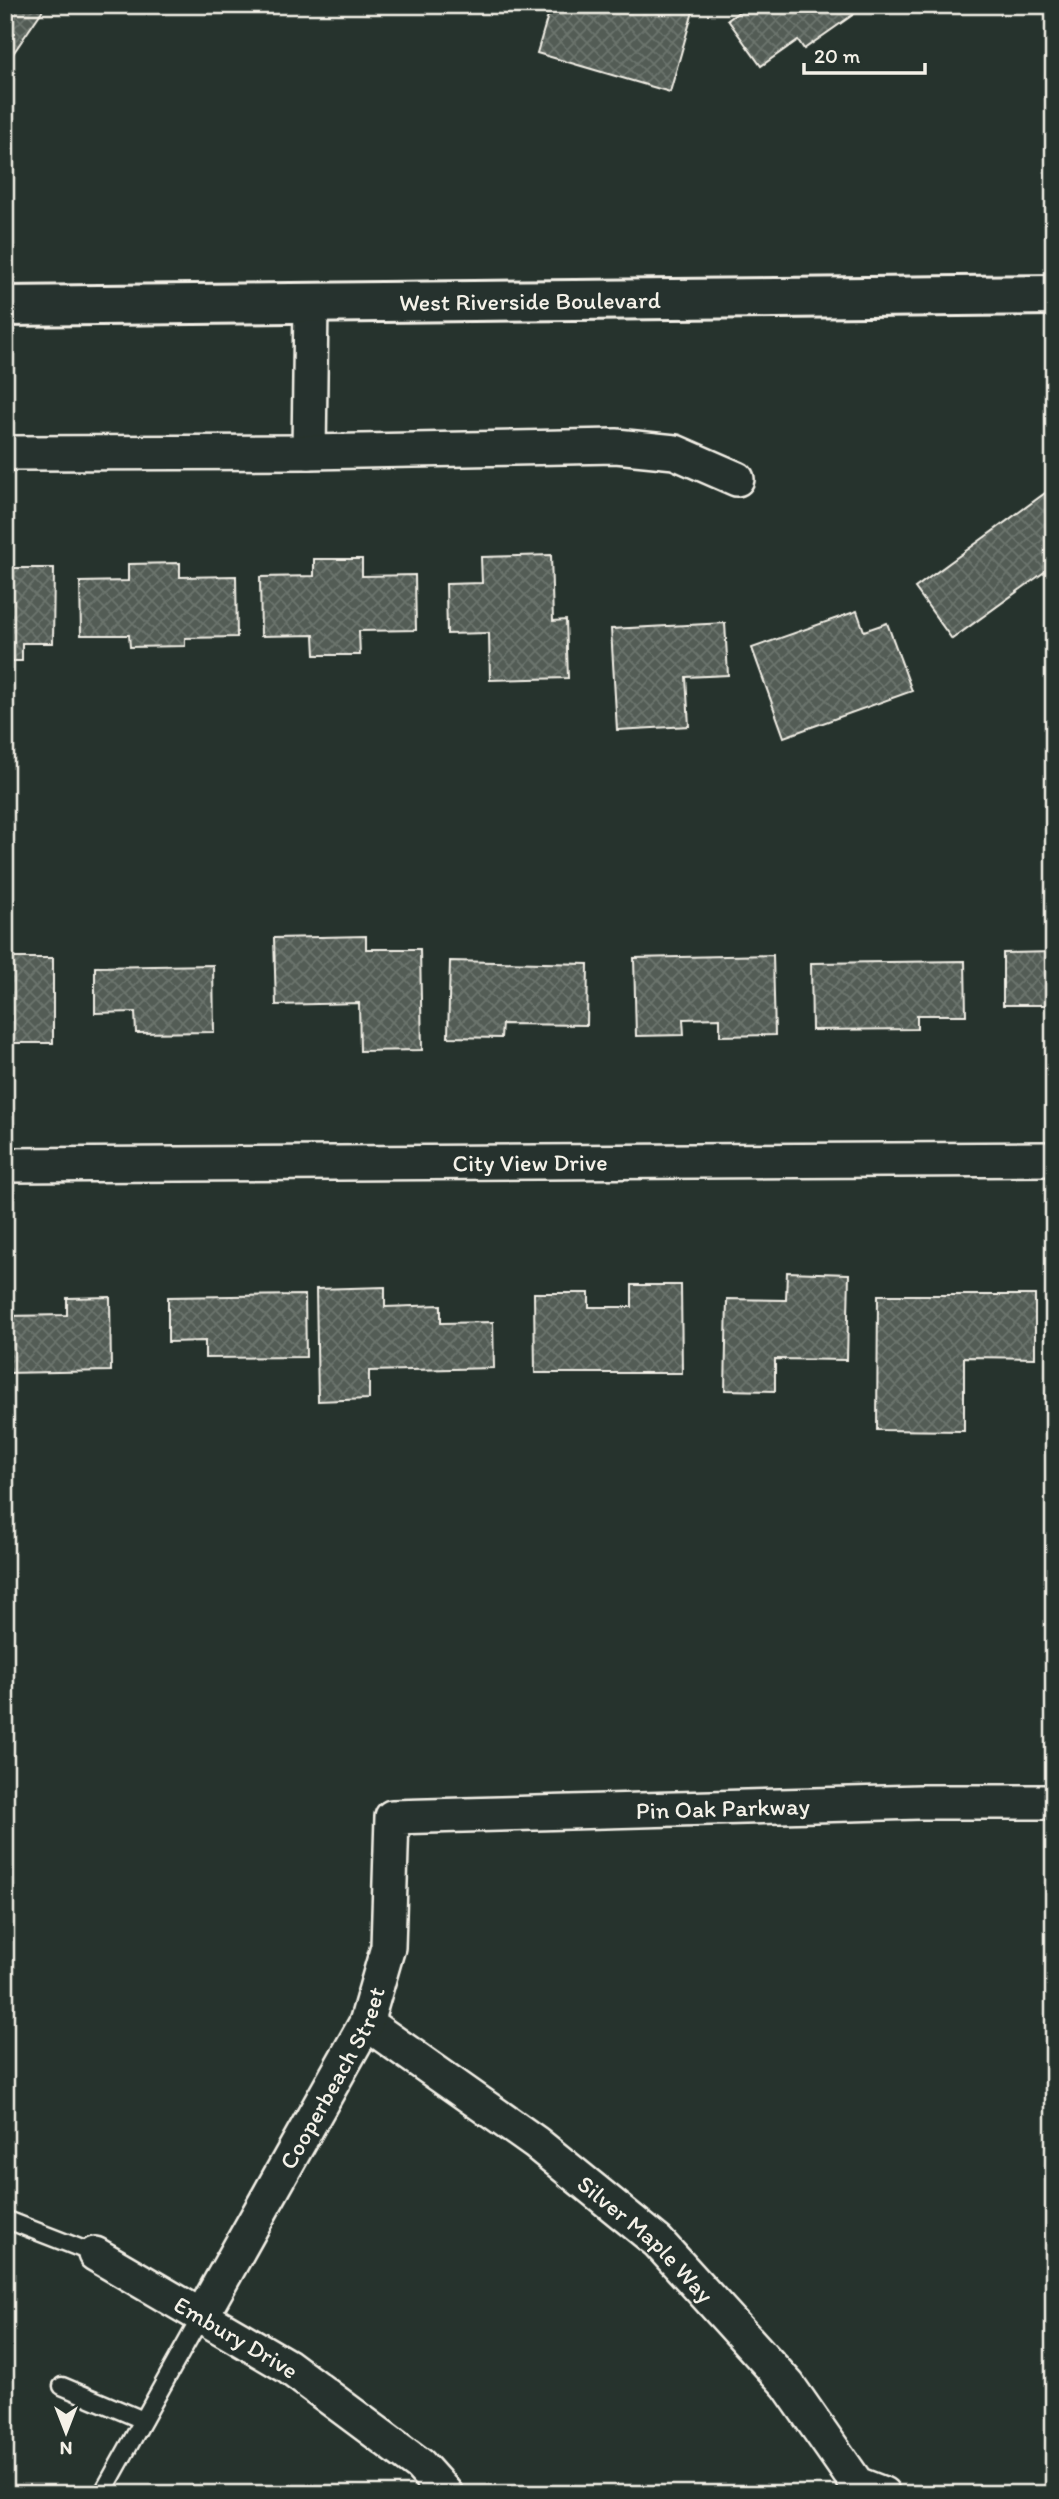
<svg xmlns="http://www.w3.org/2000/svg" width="1059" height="2499" font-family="Itim,sans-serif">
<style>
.building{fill:url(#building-cross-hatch);stroke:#f4f1e8;stroke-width:2}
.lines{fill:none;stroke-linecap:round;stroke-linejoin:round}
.service-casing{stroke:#f4f1e8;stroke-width:21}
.minor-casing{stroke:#f4f1e8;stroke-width:38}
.primary-casing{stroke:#f4f1e8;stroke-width:44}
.service{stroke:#26332d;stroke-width:16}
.minor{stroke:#26332d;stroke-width:33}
.primary{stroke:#26332d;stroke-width:38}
.labels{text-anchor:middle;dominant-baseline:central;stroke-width:5;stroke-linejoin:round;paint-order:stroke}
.street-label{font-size:24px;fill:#f4f1e8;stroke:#26332d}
</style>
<defs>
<pattern id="building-cross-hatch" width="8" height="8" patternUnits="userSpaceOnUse" patternTransform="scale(1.75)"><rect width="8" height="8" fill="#525c55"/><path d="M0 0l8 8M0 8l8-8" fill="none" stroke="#6c746d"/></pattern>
</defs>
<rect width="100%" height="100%" fill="#26332d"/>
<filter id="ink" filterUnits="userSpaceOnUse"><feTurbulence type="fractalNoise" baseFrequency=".0143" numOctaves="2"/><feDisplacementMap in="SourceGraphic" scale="14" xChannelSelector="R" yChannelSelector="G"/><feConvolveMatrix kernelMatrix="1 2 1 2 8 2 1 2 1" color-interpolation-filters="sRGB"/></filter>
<g filter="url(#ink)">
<!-- building -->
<g class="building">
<polygon points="5,5 46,5 6,64 5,63"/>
<polygon points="551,5 684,5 694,8 670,92 537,53"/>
<polygon points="748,5 848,5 854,14 804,49 798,40 761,66 728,20"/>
<polygon points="1052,488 1054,565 952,639 915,588"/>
<polygon points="551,555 553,621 566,620 568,678 490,680 489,633 447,634 446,584 482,583 481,557"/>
<polygon points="314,559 362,559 362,576 415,575 416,630 359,631 360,655 315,655 314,635 261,636 260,577 314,576"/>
<polygon points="180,563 180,577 236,576 237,637 185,638 185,646 130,647 129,635 81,635 80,582 128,581 128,564"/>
<polygon points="5,568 54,568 53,643 22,643 22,661 5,661"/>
<polygon points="857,611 864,631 887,623 912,691 784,737 752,648"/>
<polygon points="725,623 728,675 686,677 689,726 617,730 611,629"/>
<polygon points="366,936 366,949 420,949 422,1050 360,1051 359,1003 276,1005 274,938"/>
<polygon points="1054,952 1054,1005 1003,1005 1003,953"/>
<polygon points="773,955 775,1035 720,1036 720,1018 683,1019 684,1035 636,1036 634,958"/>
<rect x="5" y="958" width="48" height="85"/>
<polygon points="450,961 588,964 587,1025 502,1024 501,1038 448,1037"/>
<polygon points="965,961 966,1015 917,1015 917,1029 812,1030 811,963"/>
<polygon points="213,965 214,1032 136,1033 135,1012 95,1013 95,967"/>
<polygon points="787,1272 849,1274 847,1360 775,1359 775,1391 725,1390 727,1299 786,1300"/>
<polygon points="632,1285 681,1285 682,1373 535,1373 534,1293 589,1293 589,1307 632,1307"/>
<polygon points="385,1287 385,1307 441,1305 441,1323 493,1322 494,1368 369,1371 369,1399 318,1401 316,1289"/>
<polygon points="305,1295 306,1357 205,1358 205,1341 168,1342 168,1297"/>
<polygon points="878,1295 1035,1295 1035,1358 964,1357 964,1431 877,1430"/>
<polygon points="110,1297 111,1371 5,1373 5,1316 67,1315 67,1298"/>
</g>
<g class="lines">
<defs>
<g id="service">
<polyline points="5,2219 95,2254"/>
<polyline points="62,2386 143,2420"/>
<polyline points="102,2494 202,2315"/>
</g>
<g id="minor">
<polyline points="309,452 311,303"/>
<polyline points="5,453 309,452 616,446 675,452 737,479"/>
<path id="s1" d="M5,1165L1054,1159"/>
<path id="s2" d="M366,2023L536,2143L658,2242L788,2385L857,2484L883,2494"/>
<path id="s3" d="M95,2254L287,2366L420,2465L446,2494"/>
<path id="s4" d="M202,2315L366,2023L388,1947L392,1817L919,1802H1054"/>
</g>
<g id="primary">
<path id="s5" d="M5,306L1054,295"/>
</g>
</defs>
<!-- service casing -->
<use href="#service" class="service-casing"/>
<!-- minor casing -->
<use href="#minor" class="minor-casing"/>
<!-- primary casing -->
<use href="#primary" class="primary-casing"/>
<!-- service -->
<use href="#service" class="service"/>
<!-- minor -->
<use href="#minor" class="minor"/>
<!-- primary -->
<use href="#primary" class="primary"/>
</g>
</g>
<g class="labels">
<!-- street labels -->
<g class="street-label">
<text stroke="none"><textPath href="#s5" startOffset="525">West Riverside Boulevard</textPath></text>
<text stroke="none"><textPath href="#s1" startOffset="525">City View Drive</textPath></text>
<text stroke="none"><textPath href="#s4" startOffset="875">Pin Oak Parkway</textPath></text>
<text stroke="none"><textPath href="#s4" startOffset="271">Cooperbeach Street</textPath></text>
<text stroke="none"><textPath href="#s2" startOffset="354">Silver Maple Way</textPath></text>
<text stroke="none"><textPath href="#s3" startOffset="164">Embury Drive</textPath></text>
</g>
</g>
<!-- margin -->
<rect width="1059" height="2499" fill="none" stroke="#26332d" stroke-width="28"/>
<rect x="14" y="14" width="1031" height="2471" fill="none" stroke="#f4f1e8" stroke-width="2.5" filter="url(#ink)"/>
<!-- north arrow -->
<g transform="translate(66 2432) rotate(180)" stroke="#26332d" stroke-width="5" paint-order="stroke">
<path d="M0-5L12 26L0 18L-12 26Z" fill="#f4f1e8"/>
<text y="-10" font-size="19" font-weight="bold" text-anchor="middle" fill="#f4f1e8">N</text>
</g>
<!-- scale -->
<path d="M804 63v10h121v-10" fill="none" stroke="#f4f1e8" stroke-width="3.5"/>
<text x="814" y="63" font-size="21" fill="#f4f1e8" stroke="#26332d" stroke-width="5" paint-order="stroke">20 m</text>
</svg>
